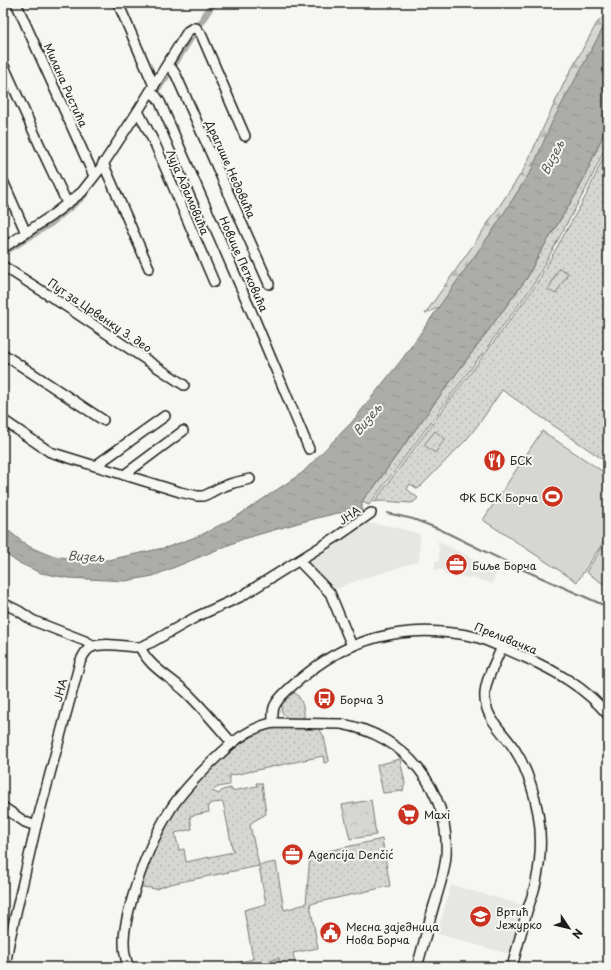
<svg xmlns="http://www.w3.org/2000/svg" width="611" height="970" font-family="'Playpen Sans',sans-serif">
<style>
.built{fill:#e6e6e2}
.grass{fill:url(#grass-dots);stroke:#797977;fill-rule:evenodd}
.forest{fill:url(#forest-firs);stroke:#797977}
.park{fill:url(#park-crowns);stroke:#797977}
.garden{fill:#d6d6d2;stroke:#797977}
.water{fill:url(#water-ripples);stroke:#727271}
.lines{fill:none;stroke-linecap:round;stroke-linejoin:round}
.stream{stroke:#727271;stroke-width:2}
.canal{stroke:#acaca9;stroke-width:7}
.minor-casing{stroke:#1c1c1c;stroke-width:12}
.minor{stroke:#f6f6f2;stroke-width:9}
.labels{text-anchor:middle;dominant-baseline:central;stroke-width:4;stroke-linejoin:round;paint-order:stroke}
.street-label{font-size:11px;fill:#1c1c1c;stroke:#f6f6f2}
.poi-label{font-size:11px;fill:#1c1c1c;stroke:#f6f6f2;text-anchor:start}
.water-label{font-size:12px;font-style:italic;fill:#565654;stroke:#f6f6f2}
</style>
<defs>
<pattern id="grass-dots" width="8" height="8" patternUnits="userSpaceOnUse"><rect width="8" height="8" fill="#d6d6d2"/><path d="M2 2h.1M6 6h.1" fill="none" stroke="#b7b7b4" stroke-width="1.8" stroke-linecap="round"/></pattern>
<pattern id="forest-firs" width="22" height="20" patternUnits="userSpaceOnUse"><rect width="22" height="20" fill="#d6d6d2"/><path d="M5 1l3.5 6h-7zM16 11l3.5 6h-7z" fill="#b7b7b4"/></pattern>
<pattern id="park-crowns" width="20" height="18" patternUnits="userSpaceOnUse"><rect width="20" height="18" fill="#d6d6d2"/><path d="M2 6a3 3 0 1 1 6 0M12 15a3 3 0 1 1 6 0" fill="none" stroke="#b7b7b4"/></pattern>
<pattern id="water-ripples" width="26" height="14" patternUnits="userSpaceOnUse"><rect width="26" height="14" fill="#acaca9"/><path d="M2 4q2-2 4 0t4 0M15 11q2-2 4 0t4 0" fill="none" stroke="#939391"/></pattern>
</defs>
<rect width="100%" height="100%" fill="#f6f6f2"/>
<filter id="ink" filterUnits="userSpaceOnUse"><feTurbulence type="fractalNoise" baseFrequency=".025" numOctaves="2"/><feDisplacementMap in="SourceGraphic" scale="8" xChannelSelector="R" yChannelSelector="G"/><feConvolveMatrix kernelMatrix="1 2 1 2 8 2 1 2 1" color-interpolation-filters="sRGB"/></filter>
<g filter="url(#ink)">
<!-- built -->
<g class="built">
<polygon points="366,523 391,526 420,534 419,561 350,583 332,591 304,563 346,535"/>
<polygon points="438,541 497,571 492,584 471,577 470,578 454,575 444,575 444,570 435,570 435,561 439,561 439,547 438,547"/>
<polygon points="451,885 523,905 509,954 437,934"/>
</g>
<!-- grass -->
<g class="grass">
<polygon points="608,124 608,142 587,187 532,287 369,505 362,502 365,497 373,489 389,466 428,412 527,278 537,258 579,189"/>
<polygon points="608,147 608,463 502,390 481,421 467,439 418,489 410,484 407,489 418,498 414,502 411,503 381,501 374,502 534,288 587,194"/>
<path d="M294,692C301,696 305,710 304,717L302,719C297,719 290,720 286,717C279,712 281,703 286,698C289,695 291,694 294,692Z"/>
<path d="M317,724L324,737L329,760L328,762L324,763L323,756L229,776L230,785C223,786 218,786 212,791L219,794L222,790L231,788L232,791L257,786L256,783H262L266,814L252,822L250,825L259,865L276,862L284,910L306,904L310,855L382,839L390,886L310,904L318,948L293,953L296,967H238L237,963L253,959L244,910L266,904L259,866L170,884L156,889L136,886L156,835L196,778L257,727ZM223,802L233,852L186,862L184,849L179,850L175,833L192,829L190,816L209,812L208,805L212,803Z"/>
<polygon points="400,759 405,783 403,791 383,793 377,765"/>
</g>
<!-- forest -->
<polygon class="forest" points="608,12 608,68 540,165 445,304 425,314 476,241 524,169 565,81 597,23"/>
<!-- park -->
<g class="park">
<polygon points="435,431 445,439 435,453 424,445"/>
<polygon points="371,800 376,835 350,839 342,805"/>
</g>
<!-- garden -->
<g class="garden">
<polygon points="559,268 568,273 556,294 548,290"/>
<polygon points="542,431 608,475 608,535 577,582 483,520"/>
<polygon points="608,539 608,587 586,572"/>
<polygon points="279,958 281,967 249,967 249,966"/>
</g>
<!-- water -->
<polygon class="water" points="608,19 608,124 579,189 537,258 527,278 428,412 389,466 373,489 365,497 362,502 362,510 363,512 360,515 337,513 298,523 243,539 185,563 153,576 126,581 68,578 41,573 17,562 3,552 3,526 20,540 30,547 49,555 73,559 108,560 168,547 201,535 239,515 302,473 352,422 403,358 495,227 532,169 552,122"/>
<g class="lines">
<!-- stream -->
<polyline class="stream" points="387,513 413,519 439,529 517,567 608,607"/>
<!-- canal -->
<g class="canal">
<polyline points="153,94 164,80 213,3"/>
<polyline points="3,253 51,223 81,198 84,195"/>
</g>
<defs>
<g id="minor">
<polyline points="16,3 94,176"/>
<polyline points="118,3 154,86"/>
<polyline points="3,64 41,148 67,203"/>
<polyline points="167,65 172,69 176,75 269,284"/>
<polyline points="150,92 156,96 160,102 255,320 309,449"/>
<polyline points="138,111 155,144 214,282"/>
<polyline points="103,163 149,268"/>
<polyline points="3,181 26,233"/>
<polyline points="3,248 51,216 82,192 100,169 138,111 188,31 193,28 196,28 201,34 245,136"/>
<polyline points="3,266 67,307 184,385"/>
<polyline points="3,354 103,420"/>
<polyline points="3,420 50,452 180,492 197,496 203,496 208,494 219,488 233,483 250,479"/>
<polyline points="95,466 165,416"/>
<polyline points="124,475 183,431"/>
<polyline points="299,561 330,593 352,646"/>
<polyline points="3,603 19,611 32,620 39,623 85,641 89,643 92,647"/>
<path d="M140,647C149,667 170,677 186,692C203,708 217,726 232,743"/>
<path d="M502,647C496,661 486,678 485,693C483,717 503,731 515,750C527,769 534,791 538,813C542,836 541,859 536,882C534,892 530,902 527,911C522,930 517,948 512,967"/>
<path d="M273,723C273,718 272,710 275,705C280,695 300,679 309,672C350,639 402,626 452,633C461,634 470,635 479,638C494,643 509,651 524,657C556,671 586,688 608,715"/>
<polyline points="3,807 25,822 36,826"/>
<path d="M5,967L9,943L36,826L80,662C83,656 86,649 92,647C103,642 122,646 134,647H140L152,642L196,617L240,597L338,536L371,513"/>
<path d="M129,967C119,946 126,920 132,899C141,867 154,835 172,807C185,788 202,771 219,755C234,740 251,727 273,723L341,724C405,734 450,791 446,855C445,872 439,889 434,905C428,926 423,946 417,967"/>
</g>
</defs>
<!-- minor casing -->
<use href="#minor" class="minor-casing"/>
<!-- minor -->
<use href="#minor" class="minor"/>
</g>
</g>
<!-- icons -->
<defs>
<symbol id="restaurant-disc" viewBox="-11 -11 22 22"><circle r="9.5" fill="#c8321e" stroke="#f6f6f2"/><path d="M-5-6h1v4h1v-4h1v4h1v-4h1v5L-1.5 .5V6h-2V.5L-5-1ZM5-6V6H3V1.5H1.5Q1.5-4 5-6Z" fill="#fff"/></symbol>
<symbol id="stadium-disc" viewBox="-11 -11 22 22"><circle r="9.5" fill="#c8321e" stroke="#f6f6f2"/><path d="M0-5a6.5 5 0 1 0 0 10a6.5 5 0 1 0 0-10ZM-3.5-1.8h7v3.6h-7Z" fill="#fff"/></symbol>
<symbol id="office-disc" viewBox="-11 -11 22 22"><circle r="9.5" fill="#c8321e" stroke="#f6f6f2"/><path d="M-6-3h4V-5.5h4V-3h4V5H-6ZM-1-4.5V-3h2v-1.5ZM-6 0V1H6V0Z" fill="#fff"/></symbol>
<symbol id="bus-disc" viewBox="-11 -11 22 22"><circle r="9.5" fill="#c8321e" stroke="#f6f6f2"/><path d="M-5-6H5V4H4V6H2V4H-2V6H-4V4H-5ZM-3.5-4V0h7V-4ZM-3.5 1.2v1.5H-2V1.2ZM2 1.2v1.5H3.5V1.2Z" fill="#fff"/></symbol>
<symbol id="supermarket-disc" viewBox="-11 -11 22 22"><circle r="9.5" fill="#c8321e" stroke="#f6f6f2"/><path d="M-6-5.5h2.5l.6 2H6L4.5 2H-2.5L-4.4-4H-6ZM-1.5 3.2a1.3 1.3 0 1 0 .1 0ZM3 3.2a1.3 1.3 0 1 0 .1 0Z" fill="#fff"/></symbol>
<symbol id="school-disc" viewBox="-11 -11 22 22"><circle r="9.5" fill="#c8321e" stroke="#f6f6f2"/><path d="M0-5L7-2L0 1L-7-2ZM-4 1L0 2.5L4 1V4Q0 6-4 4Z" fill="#fff"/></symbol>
<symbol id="civic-disc" viewBox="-11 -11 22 22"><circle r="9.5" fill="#c8321e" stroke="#f6f6f2"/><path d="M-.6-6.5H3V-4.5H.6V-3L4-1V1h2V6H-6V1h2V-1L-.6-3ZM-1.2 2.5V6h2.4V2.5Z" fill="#fff"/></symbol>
</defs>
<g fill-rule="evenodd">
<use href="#restaurant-disc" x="482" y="448" width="25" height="25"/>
<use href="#stadium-disc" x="540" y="484" width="25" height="25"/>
<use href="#office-disc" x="444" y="552" width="25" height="25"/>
<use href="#bus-disc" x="312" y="686" width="25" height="25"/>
<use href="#supermarket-disc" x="396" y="802" width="25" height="25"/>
<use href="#office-disc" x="280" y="842" width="25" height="25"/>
<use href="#school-disc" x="468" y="904" width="25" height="25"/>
<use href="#civic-disc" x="318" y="920" width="25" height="25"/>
</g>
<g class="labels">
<!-- street labels -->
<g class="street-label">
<text transform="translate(66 85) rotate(66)">Милана Ристића</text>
<text transform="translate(231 169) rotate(66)">Драгише Недовића</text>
<text transform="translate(188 192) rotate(67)">Луја Адамовића</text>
<text transform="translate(244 264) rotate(66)">Новице Петковића</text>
<text transform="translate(100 315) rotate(34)">Пут за Црвенку 3. део</text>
<text transform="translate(349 515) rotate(-35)">ЈНА</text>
<text transform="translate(506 638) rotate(22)">Преливачка</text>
<text transform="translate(60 690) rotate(-75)">ЈНА</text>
</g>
<!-- poi labels -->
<g class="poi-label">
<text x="510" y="460">БСК</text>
<text x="538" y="497" text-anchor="end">ФК БСК Борча</text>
<text x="472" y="565">Биље Борча</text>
<text x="340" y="699">Борча 3</text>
<text x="424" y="814">Maxi</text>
<text x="308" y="854">Agencija Denčić</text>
<text x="496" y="911">Вртић<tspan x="496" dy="13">Јежурко</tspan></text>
<text x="346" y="926">Месна заједница<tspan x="346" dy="13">Нова Борча</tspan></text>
</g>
<!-- water labels -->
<g class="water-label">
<text transform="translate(552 157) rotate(-63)">Визељ</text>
<text transform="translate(367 419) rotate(-50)">Визељ</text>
<text transform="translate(86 556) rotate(3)">Визељ</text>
</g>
</g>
<!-- margin -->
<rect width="611" height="970" fill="none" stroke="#f6f6f2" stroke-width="16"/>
<rect x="8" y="8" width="595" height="954" fill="none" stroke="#1c1c1c" stroke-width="1.5" filter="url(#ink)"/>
<!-- north arrow -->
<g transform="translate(569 928) rotate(125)" stroke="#f6f6f2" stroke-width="3" paint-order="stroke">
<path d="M0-3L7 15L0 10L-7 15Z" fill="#1c1c1c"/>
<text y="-6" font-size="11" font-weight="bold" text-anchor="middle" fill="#1c1c1c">N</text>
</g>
</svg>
